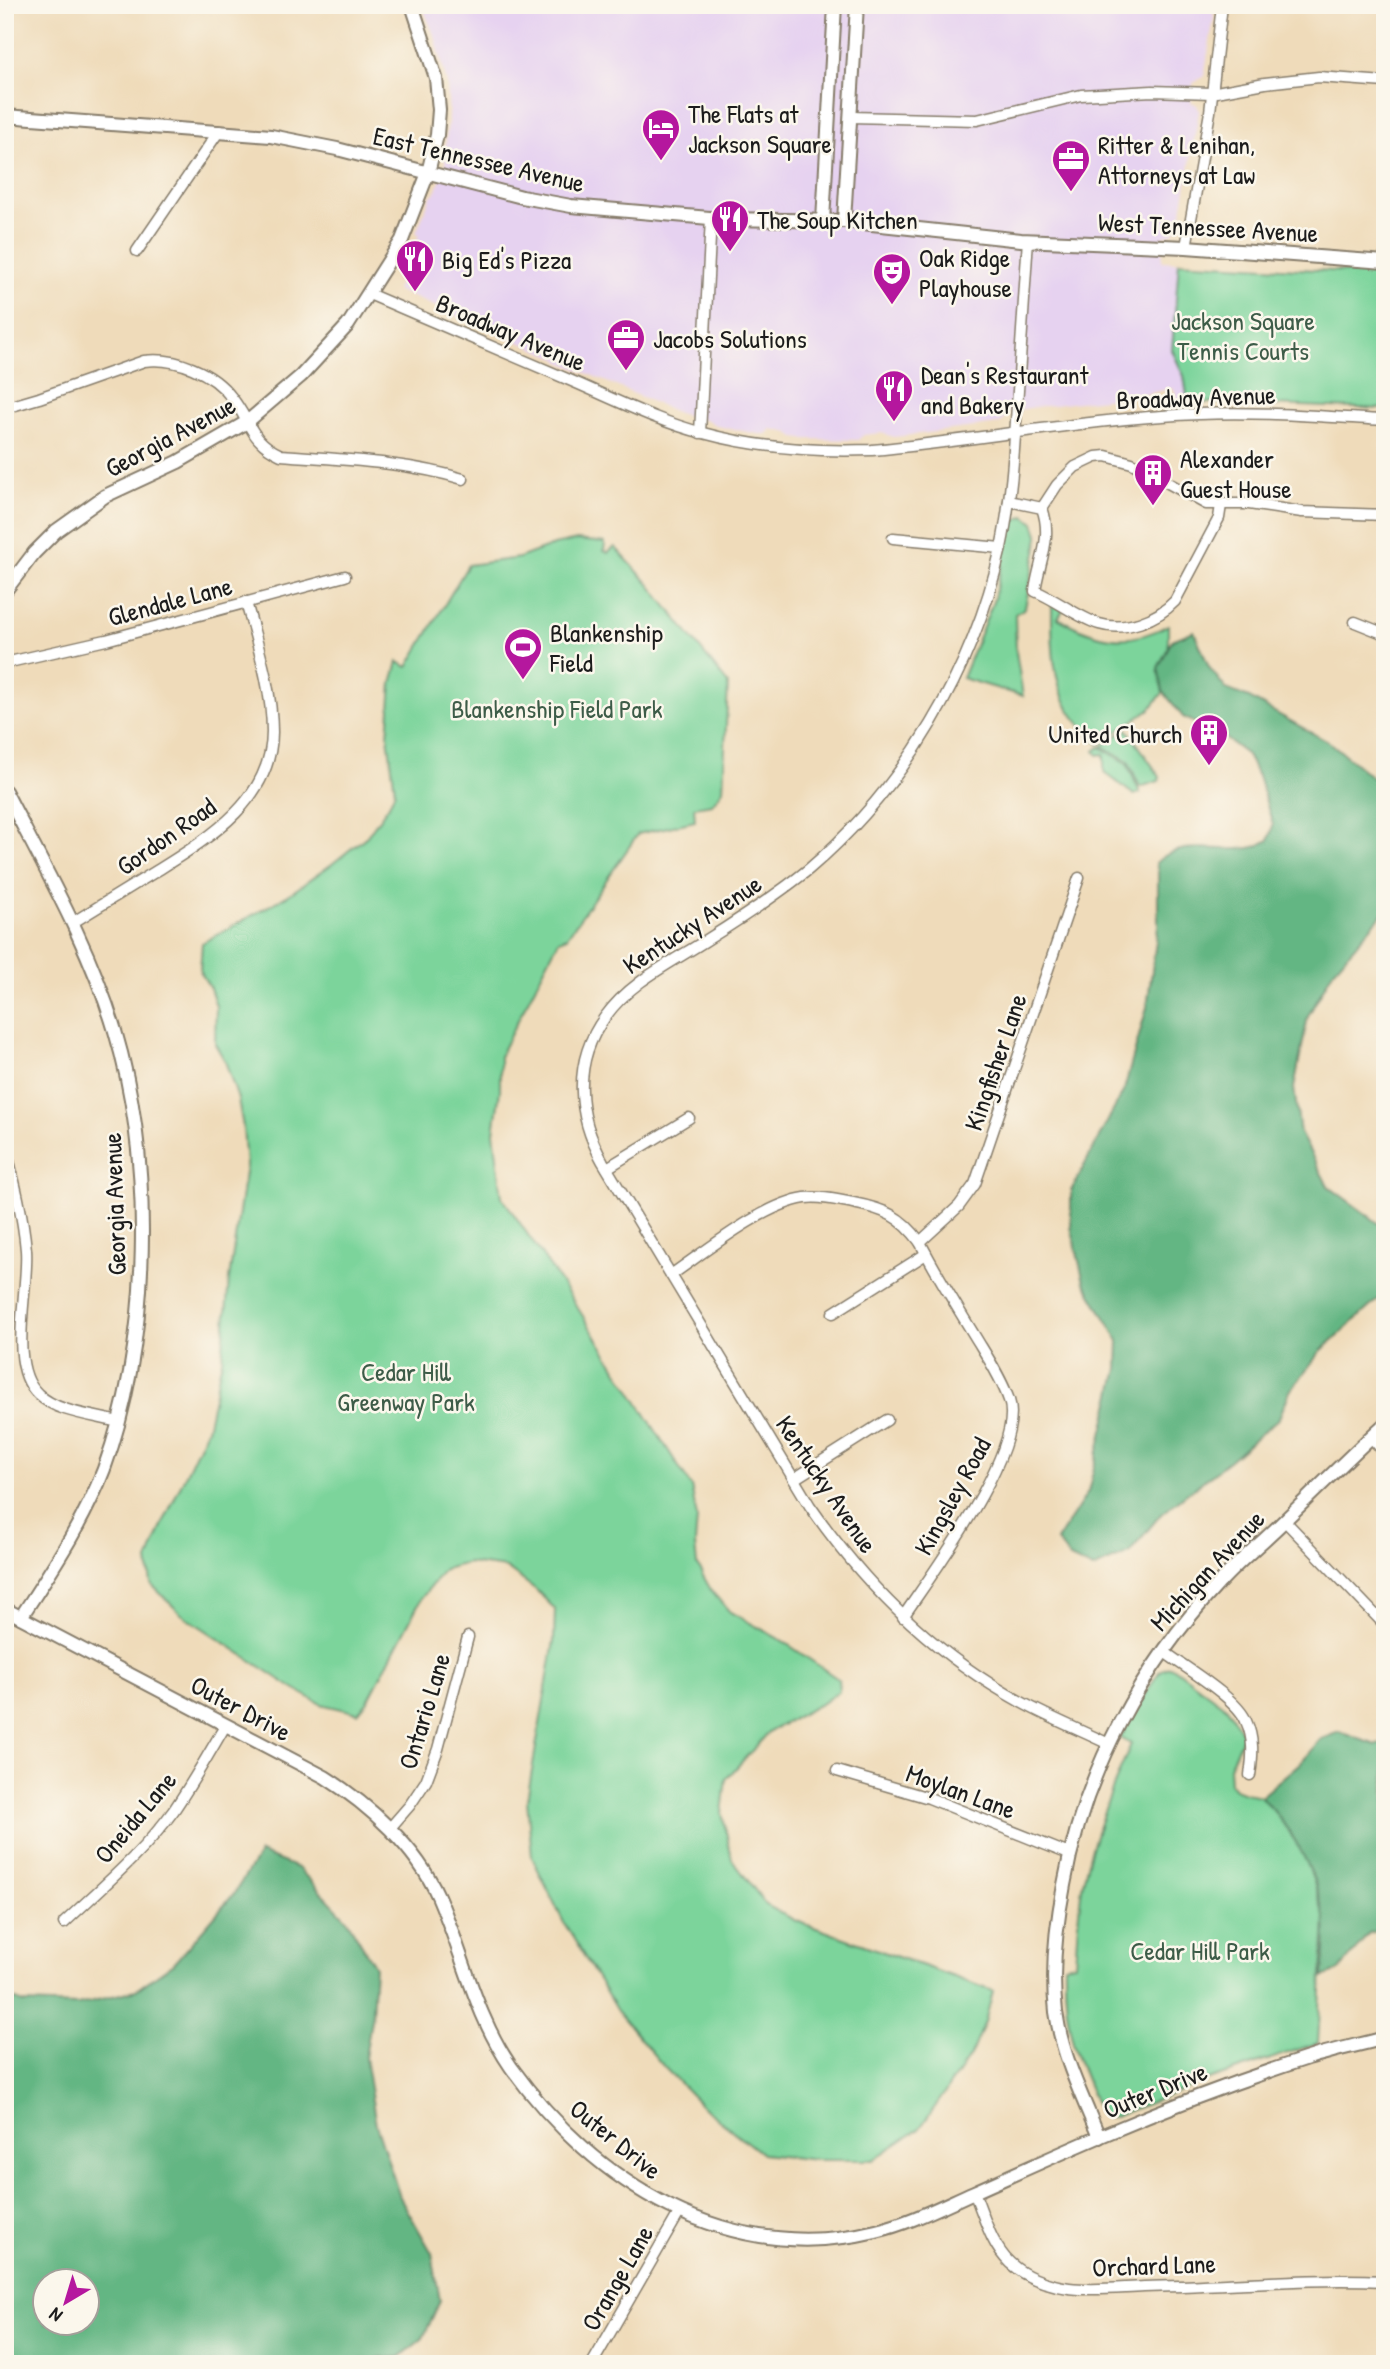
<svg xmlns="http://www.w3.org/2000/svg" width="1390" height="2369" font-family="'Patrick Hand',sans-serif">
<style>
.built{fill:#e6d2f0}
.green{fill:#7bd49b;stroke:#4c785c;stroke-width:2}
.forest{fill:#64b683;stroke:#406950;stroke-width:2;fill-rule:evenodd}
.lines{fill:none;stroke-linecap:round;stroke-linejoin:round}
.minor-casing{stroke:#867c6b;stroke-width:13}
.tertiary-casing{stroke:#867c6b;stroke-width:16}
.minor{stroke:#fff;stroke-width:10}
.tertiary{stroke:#fff;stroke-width:12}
.labels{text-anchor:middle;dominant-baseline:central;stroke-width:5;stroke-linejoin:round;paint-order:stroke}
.poi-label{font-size:26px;fill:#1c1c1c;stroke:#fbf7ec;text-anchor:start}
.street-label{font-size:26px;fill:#1c1c1c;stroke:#fbf7ec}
.park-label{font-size:26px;fill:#3d5c48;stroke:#fbf7ec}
</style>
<rect width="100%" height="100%" fill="#fbf7ec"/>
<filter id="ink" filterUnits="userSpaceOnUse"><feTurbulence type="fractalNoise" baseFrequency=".0143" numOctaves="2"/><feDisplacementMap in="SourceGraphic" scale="14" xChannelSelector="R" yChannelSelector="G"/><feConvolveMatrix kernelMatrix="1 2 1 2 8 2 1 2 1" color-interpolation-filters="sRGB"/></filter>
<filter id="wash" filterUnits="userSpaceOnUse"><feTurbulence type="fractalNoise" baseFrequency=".00686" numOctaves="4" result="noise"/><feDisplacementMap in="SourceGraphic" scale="28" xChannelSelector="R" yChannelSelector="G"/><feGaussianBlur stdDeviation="1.57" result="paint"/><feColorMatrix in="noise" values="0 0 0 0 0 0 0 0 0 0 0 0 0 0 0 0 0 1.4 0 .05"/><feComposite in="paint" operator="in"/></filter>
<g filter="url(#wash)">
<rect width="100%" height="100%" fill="#efdbba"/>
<!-- built -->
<polygon class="built" points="422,5 1211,5 1214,17 1204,76 1193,83 1191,102 1197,105 1199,111 1180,223 1173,233 1163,237 1162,261 1179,262 1172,350 1184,376 1189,405 1179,402 1173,388 1146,394 1029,408 1007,412 1003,421 998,424 894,437 881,433 863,435 858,440 803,439 795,438 790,433 772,429 766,434 759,434 717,426 709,421 678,413 559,361 557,358 396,290 419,235 416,233 431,196 437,190 446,163 444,158 449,113 447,83 436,40"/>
<!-- green -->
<g class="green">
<polygon points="1179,262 1385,274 1385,409 1188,402 1184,376 1172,350"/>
<polygon points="1025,516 1034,523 1039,537 1025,608 1015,614 1016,652 1023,696 962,678 993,602 1011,526 1016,520"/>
<polygon points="577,540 605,543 604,551 608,553 615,547 649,584 728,684 723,790 712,804 694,807 695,821 638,834 567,937 559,940 500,1055 500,1091 494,1132 502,1197 572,1299 691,1486 697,1518 695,1544 697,1565 712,1592 730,1612 783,1641 838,1679 839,1691 824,1702 769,1732 726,1779 722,1813 732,1859 766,1905 794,1920 993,1991 985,2022 973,2051 935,2107 919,2129 873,2160 816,2160 762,2154 706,2110 665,2068 617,2011 563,1921 532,1857 527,1800 554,1641 555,1609 535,1589 506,1568 468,1563 444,1569 421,1599 368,1701 358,1713 321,1704 294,1689 180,1613 151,1584 148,1561 164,1521 207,1429 222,1360 229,1279 246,1166 243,1127 238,1099 225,1061 215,1044 216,1006 210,988 200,971 202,943 287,896 332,864 367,836 389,805 395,791 388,736 392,683 398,662 408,667 468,565 519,558 554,545"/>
<path d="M1052,604L1063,610L1058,618C1096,639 1127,648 1168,625V649L1158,668L1163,693L1150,709L1099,744C1089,734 1077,723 1070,711C1051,678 1052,641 1052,604Z"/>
<polygon points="1127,729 1160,777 1159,781 1140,787 1128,761 1102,746"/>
<polygon points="1100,747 1127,763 1140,793 1134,795 1104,772 1104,754 1098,755 1095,751"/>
<path d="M1169,1667L1174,1668L1227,1708L1243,1735L1229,1767L1230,1783L1235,1789L1245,1793L1261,1796L1275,1812L1306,1856L1325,1919L1318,2043L1211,2079L1114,2117L1106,2118L1101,2114C1075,2059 1064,2027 1065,1965L1075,1963C1077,1938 1078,1912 1082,1887C1092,1838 1111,1790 1131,1744L1120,1738L1155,1678L1160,1671Z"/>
</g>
<!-- forest -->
<g class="forest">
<path d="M1194,631L1209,667L1226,689L1249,698L1332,744L1385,788V911L1333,971L1308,1016L1294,1088L1300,1133L1328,1186L1385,1228V1293L1321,1351L1290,1391L1279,1418L1230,1460L1161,1514L1129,1553L1093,1569L1070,1558L1057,1541L1088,1492L1118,1369L1119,1341L1084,1282L1071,1227V1191L1124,1090L1147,1007L1158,926V872L1156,863C1180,837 1224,855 1254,847C1259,846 1264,842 1269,840L1273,825L1258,776L1246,754L1222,736L1183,717L1163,691L1158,668L1172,640Z"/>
<path d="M1339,1732L1376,1745L1385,1744V1929L1369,1933L1339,1971L1323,1977C1324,1958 1328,1935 1324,1917C1315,1868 1294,1833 1261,1796L1300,1763L1321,1739Z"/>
<path d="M260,1853L298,1868L346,1918L375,1967L372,2014L365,2058L376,2124L400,2197L432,2253L440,2301L423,2338L400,2357L310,2364H5V1995L23,2003L78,2005L136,1990L174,1963L233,1895ZM46,2282H88V2324H46Z"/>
</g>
</g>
<g filter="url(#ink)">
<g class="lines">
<defs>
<g id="minor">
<polyline points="850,117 977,120 1081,95 1152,91 1211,93 1265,83 1319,77 1385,82"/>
<path d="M1028,240C1024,295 1021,350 1017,406C1014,453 1011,501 1001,548C973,671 905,787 809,869C776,896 740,919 705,941C669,964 630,982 605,1017C572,1062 577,1116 603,1162L810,1506C866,1587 935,1655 1021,1702C1050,1718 1080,1730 1109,1744"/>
<polyline points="1186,247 1210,112 1222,5"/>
<polyline points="137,251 219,131"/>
<path d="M369,294C437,323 506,353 574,382C616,400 659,422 703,433C758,448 816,452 872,450C981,440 1089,418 1199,414C1261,411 1323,417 1385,420"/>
<path d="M5,408L39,398L144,361C175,357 213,372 232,398C251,422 250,441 281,455C342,460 404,461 463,479"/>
<polyline points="700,433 711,218"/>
<path d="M1009,501L1042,508C1053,538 1039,561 1035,591C1057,600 1077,617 1099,624C1125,632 1157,620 1175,601L1219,518L1221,505"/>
<polyline points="1042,508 1057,485 1075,467 1096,457 1106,456 1132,463 1206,504 1249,504 1302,512 1385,515"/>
<polyline points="893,538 1001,548"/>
<polyline points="1355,622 1385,634"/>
<polyline points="5,663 106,640 345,576"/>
<path d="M72,923C101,905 130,887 158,870C209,838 272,800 272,732C272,687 257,644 246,602"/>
<path d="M5,1146C14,1180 23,1215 26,1250C29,1290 7,1366 38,1394C58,1413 93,1415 118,1422"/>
<polyline points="607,1168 689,1118"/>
<polyline points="920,1242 959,1206 975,1184 1079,878"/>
<path d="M671,1275C706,1251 764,1204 805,1198C821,1196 837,1200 853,1203C884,1209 901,1216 920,1242C938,1277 959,1310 979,1343C990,1361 1002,1380 1009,1400C1026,1449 931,1575 903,1617"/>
<polyline points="833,1313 926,1254"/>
<polyline points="1371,1437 1385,1453"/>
<polyline points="794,1479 887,1420"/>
<polyline points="1285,1521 1385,1625"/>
<path d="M1163,1651C1184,1667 1237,1698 1246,1721C1254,1738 1253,1756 1250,1775"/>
<polyline points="837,1771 929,1798 1069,1854"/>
<polyline points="390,1828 410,1805 426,1781 438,1749 468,1637"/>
<path d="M64,1923C102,1887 143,1853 174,1810C192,1783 209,1754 225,1726"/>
<path d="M974,2192C984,2216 991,2245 1010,2263C1026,2278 1048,2285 1069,2288C1093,2291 1119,2288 1144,2287C1224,2286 1304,2277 1385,2281"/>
<polyline points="592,2364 679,2213"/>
</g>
<g id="tertiary">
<polyline points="5,116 271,136 337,149 522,197 571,206 721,219 844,221 1021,240 1186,247 1385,262"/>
<polyline points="823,221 835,5"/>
<polyline points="844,221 857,5"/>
<polyline points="5,591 34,553 56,531 105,496 178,462 247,422 301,376 348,325 402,240 428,173 437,135 439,110 436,78 412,5"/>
<path d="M5,791C45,869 90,947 115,1031C154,1162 151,1341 104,1469C84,1522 52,1569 21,1617"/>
<path d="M5,1609L325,1777C369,1805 416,1847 438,1896C463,1953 475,2015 511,2067C595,2184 728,2267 876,2231C910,2223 942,2206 974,2192C1019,2172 1063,2152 1108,2133C1174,2105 1240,2080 1308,2058C1333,2050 1359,2045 1385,2038"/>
<path d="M1099,2137C1082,2096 1062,2056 1056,2012C1051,1970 1056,1926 1064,1885C1084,1771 1141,1667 1220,1582C1240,1560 1264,1541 1285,1520C1318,1488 1351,1455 1385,1424"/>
</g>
</defs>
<!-- minor casing -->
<use href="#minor" class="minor-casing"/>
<!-- tertiary casing -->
<use href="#tertiary" class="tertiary-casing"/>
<!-- minor -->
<use href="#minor" class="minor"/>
<!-- tertiary -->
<use href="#tertiary" class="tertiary"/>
</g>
</g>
<!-- icons -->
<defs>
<symbol id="hotel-pin" viewBox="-11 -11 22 30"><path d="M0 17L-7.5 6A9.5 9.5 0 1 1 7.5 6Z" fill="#b5179e" stroke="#fbf7ec"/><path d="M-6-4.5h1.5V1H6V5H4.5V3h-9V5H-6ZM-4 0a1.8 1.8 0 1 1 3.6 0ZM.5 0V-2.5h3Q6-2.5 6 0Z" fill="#fff"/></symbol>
<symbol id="office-pin" viewBox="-11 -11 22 30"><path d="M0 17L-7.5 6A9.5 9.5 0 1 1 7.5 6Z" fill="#b5179e" stroke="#fbf7ec"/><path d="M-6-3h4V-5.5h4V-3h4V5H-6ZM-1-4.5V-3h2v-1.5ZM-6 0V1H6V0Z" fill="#fff"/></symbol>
<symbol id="restaurant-pin" viewBox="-11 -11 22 30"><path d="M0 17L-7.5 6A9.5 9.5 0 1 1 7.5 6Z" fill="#b5179e" stroke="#fbf7ec"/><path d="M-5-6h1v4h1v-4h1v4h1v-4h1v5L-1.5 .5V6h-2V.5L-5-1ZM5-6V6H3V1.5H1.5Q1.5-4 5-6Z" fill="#fff"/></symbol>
<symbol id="theatre-pin" viewBox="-11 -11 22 30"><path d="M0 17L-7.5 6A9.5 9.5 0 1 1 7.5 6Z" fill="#b5179e" stroke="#fbf7ec"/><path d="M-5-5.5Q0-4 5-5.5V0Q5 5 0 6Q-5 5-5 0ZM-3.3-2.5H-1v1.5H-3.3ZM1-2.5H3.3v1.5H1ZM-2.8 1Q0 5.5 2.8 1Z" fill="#fff"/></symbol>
<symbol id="building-pin" viewBox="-11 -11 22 30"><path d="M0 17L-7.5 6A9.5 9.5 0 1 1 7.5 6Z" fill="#b5179e" stroke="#fbf7ec"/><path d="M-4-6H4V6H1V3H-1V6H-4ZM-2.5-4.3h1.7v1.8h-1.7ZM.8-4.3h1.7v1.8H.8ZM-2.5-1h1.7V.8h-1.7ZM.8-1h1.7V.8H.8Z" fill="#fff"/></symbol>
<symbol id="stadium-pin" viewBox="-11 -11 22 30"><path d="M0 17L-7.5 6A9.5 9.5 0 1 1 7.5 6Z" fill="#b5179e" stroke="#fbf7ec"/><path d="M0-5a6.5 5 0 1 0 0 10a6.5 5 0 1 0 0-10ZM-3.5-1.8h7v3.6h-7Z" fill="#fff"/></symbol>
</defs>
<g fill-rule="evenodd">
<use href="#hotel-pin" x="639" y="106" width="44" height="60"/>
<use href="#office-pin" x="1049" y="137" width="44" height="60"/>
<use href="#restaurant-pin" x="708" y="197" width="44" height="60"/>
<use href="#restaurant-pin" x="393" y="237" width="44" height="60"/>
<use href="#theatre-pin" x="870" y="250" width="44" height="60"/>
<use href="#office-pin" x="604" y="316" width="44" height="60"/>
<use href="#restaurant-pin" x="872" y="367" width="44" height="60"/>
<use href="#building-pin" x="1131" y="451" width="44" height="60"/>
<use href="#stadium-pin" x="501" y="625" width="44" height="60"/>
<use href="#building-pin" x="1187" y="711" width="44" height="60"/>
</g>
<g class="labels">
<!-- poi labels -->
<g class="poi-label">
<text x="688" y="113">The Flats at<tspan x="688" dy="30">Jackson Square</tspan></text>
<text x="1098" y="144">Ritter &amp; Lenihan,<tspan x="1098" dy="30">Attorneys at Law</tspan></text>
<text x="757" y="219">The Soup Kitchen</text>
<text x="919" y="257">Oak Ridge<tspan x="919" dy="30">Playhouse</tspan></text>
<text x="442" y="259">Big Ed's Pizza</text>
<text x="653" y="338">Jacobs Solutions</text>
<text x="921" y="374">Dean's Restaurant<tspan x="921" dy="30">and Bakery</tspan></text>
<text x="1180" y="458">Alexander<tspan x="1180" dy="30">Guest House</tspan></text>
<text x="550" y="632">Blankenship<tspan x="550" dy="30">Field</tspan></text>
<text x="1182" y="733" text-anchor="end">United Church</text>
</g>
<!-- street labels -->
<g class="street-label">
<text transform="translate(479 159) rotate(13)">East Tennessee Avenue</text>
<text transform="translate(1208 227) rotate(3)">West Tennessee Avenue</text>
<text transform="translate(511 332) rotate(23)">Broadway Avenue</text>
<text transform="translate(1196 397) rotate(-2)">Broadway Avenue</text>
<text transform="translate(170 436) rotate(-28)">Georgia Avenue</text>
<text transform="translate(170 601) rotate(-15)">Glendale Lane</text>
<text transform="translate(166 836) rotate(-35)">Gordon Road</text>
<text transform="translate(692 924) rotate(-33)">Kentucky Avenue</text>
<text transform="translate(995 1062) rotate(-71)">Kingfisher Lane</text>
<text transform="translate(114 1204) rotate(-92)">Georgia Avenue</text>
<text transform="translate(827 1484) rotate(56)">Kentucky Avenue</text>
<text transform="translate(952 1496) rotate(-61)">Kingsley Road</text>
<text transform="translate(1207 1570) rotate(-47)">Michigan Avenue</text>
<text transform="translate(241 1708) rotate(28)">Outer Drive</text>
<text transform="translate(424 1711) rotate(-73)">Ontario Lane</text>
<text transform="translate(961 1791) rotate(20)">Moylan Lane</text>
<text transform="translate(135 1817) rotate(-50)">Oneida Lane</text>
<text transform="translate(1155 2090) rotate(-22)">Outer Drive</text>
<text transform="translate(616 2139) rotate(39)">Outer Drive</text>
<text transform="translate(1154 2265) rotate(-2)">Orchard Lane</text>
<text transform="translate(617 2278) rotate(-60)">Orange Lane</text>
</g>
<!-- park labels -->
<g class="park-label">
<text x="1243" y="320">Jackson Square<tspan x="1243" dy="30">Tennis Courts</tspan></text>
<text x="557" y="708">Blankenship Field Park</text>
<text x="406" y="1371">Cedar Hill<tspan x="406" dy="30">Greenway Park</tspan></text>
<text x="1200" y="1950">Cedar Hill Park</text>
</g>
</g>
<!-- margin -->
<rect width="1390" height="2369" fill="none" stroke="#fbf7ec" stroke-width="28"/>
<!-- north arrow -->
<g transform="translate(66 2302) rotate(218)"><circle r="33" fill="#fbf7ec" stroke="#a29f99" stroke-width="2"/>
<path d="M0-5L12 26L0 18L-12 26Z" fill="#b5179e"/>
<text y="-10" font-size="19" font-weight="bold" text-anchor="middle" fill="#1c1c1c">N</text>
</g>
</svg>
